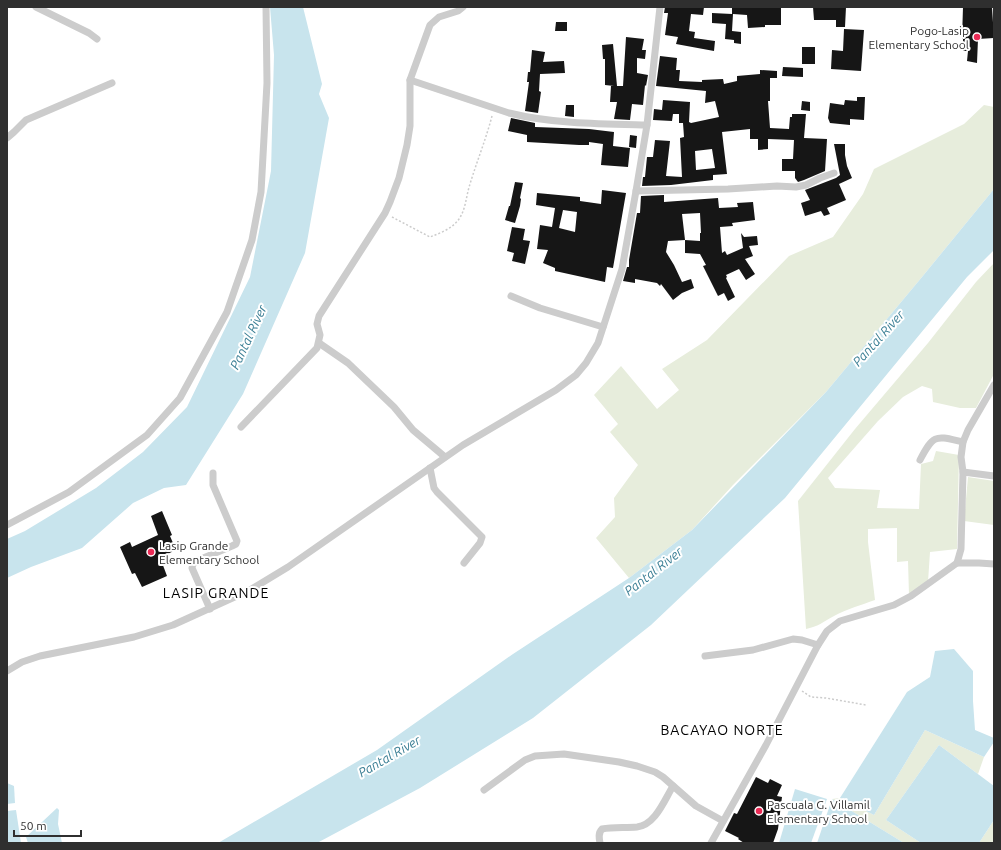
<svg xmlns="http://www.w3.org/2000/svg" width="1001" height="850" font-family="Ubuntu,sans-serif">
<style>
.green{fill:#e7eddc}
.water{fill:#c8e4ed}
.building{fill:#161616;fill-rule:evenodd}
.lines{fill:none;stroke-linecap:round;stroke-linejoin:round}
.path{stroke:#ccc;stroke-width:1.5;stroke-dasharray:2 2;stroke-linecap:butt}
.minor{stroke:#ccc;stroke-width:7}
.poi-dot{fill:#eb2b56;stroke:#fff;stroke-width:1.5}
.labels{text-anchor:middle;dominant-baseline:central;stroke-width:4;stroke-linejoin:round;paint-order:stroke}
.poi-label{font-size:12px;fill:#2f2f2f;stroke:#fff;text-anchor:start}
.water-label{font-size:13px;font-style:italic;fill:#3a7e94;stroke:#fff}
.quarter-label{font-size:14px;letter-spacing:1px;fill:#000;stroke:#fff}
</style>
<rect width="100%" height="100%" fill="#fff"/>
<!-- green -->
<g class="green">
<polygon points="984,105 994,107 994,189 922,277 826,392 733,485 692,530 629,578 596,538 615,517 614,498 638,465 610,432 618,424 594,395 621,366 657,409 679,390 662,369 707,340 789,256 833,237 863,194 874,169 964,124"/>
<path d="M994,263V374L976,408H960L933,402L932,389L922,386L903,397L878,421L828,478L835,488L880,490L877,508L919,509L921,464L933,461L936,451L959,455L957,549L930,552L928,582L909,595L908,561L897,562V528L868,529V542L875,600C861,605 847,609 834,616C822,622 820,626 806,629L798,501L855,429L928,343L976,282Z"/>
<polygon points="968,477 994,481 994,525 964,521"/>
<polygon points="925,730 984,757 978,774 939,745 886,820 921,843 904,843 832,799 840,798 874,815"/>
<polygon points="994,820 994,843 979,843"/>
</g>
<!-- water -->
<g class="water">
<polygon points="270,7 303,7 322,84 319,94 329,118 305,253 243,394 186,485 164,488 133,503 82,548 31,567 7,578 7,539 25,531 96,488 143,452 187,407 250,277 271,171 274,55"/>
<polygon points="994,189 994,250 967,277 785,498 651,625 533,718 420,788 317,843 218,843 377,750 513,654 629,578 692,530 826,392 922,277"/>
<polygon points="954,649 973,671 973,701 975,730 994,738 994,742 984,757 925,730 874,815 840,798 907,692 930,677 935,651"/>
<polygon points="939,745 994,786 994,820 979,843 921,843 886,820"/>
<polygon points="7,783 14,786 15,803 7,804"/>
<polygon points="795,789 827,799 811,843 779,843"/>
<polygon points="832,799 904,843 817,843"/>
<polygon points="57,808 59,810 58,824 62,843 28,843 26,837"/>
<polygon points="16,810 21,843 7,843 7,811"/>
</g>
<!-- building -->
<g class="building">
<polygon points="665,7 704,7 703,15 691,14 689,31 695,32 694,38 715,41 714,51 676,44 678,37 665,35 668,13 664,13"/>
<polygon points="732,7 781,8 781,25 765,25 765,27 748,28 747,15 733,14 732,31 741,32 741,44 734,43 734,40 725,39 726,24 712,23 712,13 732,14"/>
<polygon points="813,7 846,7 845,27 836,27 836,20 814,20"/>
<polygon points="963,7 992,7 994,38 978,39 977,63 967,61 968,51 963,51 963,39 962,39"/>
<polygon points="556,22 567,22 567,31 555,31"/>
<polygon points="844,29 864,30 861,71 831,69 832,50 843,51"/>
<polygon points="626,37 644,39 642,50 646,50 645,59 637,58 637,73 648,75 646,86 645,85 643,105 632,104 630,120 614,119 617,102 610,102 611,86 614,86 605,85 605,59 603,59 602,45 613,44 617,86 623,86"/>
<rect x="802" y="47" width="13" height="17"/>
<polygon points="532,50 545,52 543,62 564,61 565,73 540,74 539,91 541,92 538,113 525,111 529,82 527,82 528,72 530,72"/>
<path d="M660,56L677,58L676,70H680L679,81L702,82V80L723,79L724,84L737,81V76L760,74V70L777,71V78H770V101H768L770,128L789,129L790,117H792V114H806L804,138L827,139L825,171L804,180L798,182L795,178V171H782V159H793L794,140L768,139V149L758,150V139H750V129L722,132L727,174L713,175V180L671,185L642,186L643,177H645L647,157H653L655,140L670,141L666,176L682,177L680,138L684,137L683,123H679V114H673L672,121L653,120L654,109L662,110L663,100L690,102L689,122L691,123L719,117L715,101L705,103L706,91L656,86ZM712,149L715,168L696,170L695,151Z"/>
<polygon points="783,67 803,68 803,77 782,76"/>
<polygon points="857,97 865,97 864,120 850,119 850,125 830,123 828,118 830,103 844,105 845,100 857,101"/>
<polygon points="802,101 810,102 810,111 801,110"/>
<polygon points="566,105 574,105 574,117 565,116"/>
<polygon points="511,118 535,123 535,127 589,129 614,132 613,146 630,148 628,167 601,165 603,144 589,142 589,145 579,145 527,142 527,135 508,131"/>
<polygon points="630,135 637,136 636,148 629,147"/>
<polygon points="834,144 845,144 845,155 847,166 852,178 839,184 846,200 827,208 830,214 824,216 821,211 805,216 801,203 810,200 805,190 836,178 840,175"/>
<polygon points="515,182 523,183 520,198 521,199 520,206 515,223 505,220 509,206 510,206"/>
<path d="M602,190L626,193L613,268L607,267L605,282L555,271V268L543,263L548,250L537,249L540,225L552,227L555,208L536,205L537,193L580,197V201L601,204ZM563,210L577,212L575,232L559,228Z"/>
<polygon points="664,195 664,202 718,198 719,208 738,207 737,203 753,202 755,220 732,223 733,226 720,227 722,253 725,251 727,255 743,248 741,233 744,237 757,236 758,245 749,246 753,256 745,259 755,274 746,280 739,269 726,275 727,277 726,278 735,297 728,301 724,293 718,296 703,266 706,265 700,254 685,253 685,240 700,241 700,233 701,233 700,213 682,214 685,240 668,241 666,252 674,265 682,282 691,279 694,288 682,293 673,300 661,284 660,286 657,283 635,279 635,283 623,281 627,267 629,267 629,260 637,213 640,213 641,196"/>
<polygon points="512,227 525,229 523,240 530,241 525,264 512,261 514,253 507,251"/>
<polygon points="162,511 172,535 170,536 176,550 161,557 162,559 161,560 167,576 142,587 135,573 132,574 120,547 130,542 132,547 158,535 151,516"/>
<polygon points="756,777 768,783 770,779 782,785 777,796 782,797 778,829 773,843 744,843 738,839 739,838 725,831 734,813 737,814"/>
</g>
<g class="lines">
<!-- path -->
<g class="path">
<path d="M392,217L430,237C440,233 452,229 459,219C466,209 466,196 470,184C477,161 486,139 492,116"/>
<polyline points="802,691 811,697 826,698 866,705"/>
</g>
<!-- minor -->
<g class="minor">
<polyline points="36,7 89,33 97,39"/>
<path d="M410,80L509,113C554,124 600,124 647,125"/>
<polyline points="7,138 14,132 26,120 112,83"/>
<polyline points="636,191 728,189 777,186 796,187 806,185 820,178 834,173"/>
<polyline points="511,296 540,308 603,327"/>
<polyline points="319,343 348,363 394,407 413,430 445,457"/>
<polyline points="241,427 317,348 320,335 317,324 319,316 385,213 390,202 399,178 407,145 410,126 410,80 430,25 439,17 458,11 463,7"/>
<path d="M920,460C934,433 936,436 963,442"/>
<polyline points="430,468 434,488 437,492 482,537 480,543 464,563"/>
<polyline points="963,472 994,476"/>
<polyline points="7,525 69,492 147,435 180,398 227,312 252,240 261,192 267,83 266,7"/>
<polyline points="957,563 961,549 963,472 961,457 963,442 968,430 994,385"/>
<polyline points="210,609 192,568 193,564 201,559 232,546 236,544 237,541 213,485 213,473"/>
<polyline points="705,656 753,650 793,639 802,640 818,645"/>
<polyline points="7,671 22,662 40,656 134,637 173,625 250,590 288,567 463,445 556,390 576,375 586,363 598,343 622,269 636,191 647,125 660,7"/>
<polyline points="484,790 525,760 535,756 564,754 619,762 637,766 655,772 663,777 696,806 723,821"/>
<path d="M600,843C599,838 598,833 602,829C613,827 625,828 637,827C655,825 664,801 673,786"/>
<polyline points="711,843 766,745 818,645 827,631 840,621 894,605 911,596 957,563 979,563 994,564"/>
</g>
</g>
<!-- markers -->
<g class="poi-dot">
<circle cx="977" cy="37" r="4"/>
<circle cx="151" cy="552" r="4"/>
<circle cx="759" cy="811" r="4"/>
</g>
<g class="labels">
<!-- poi labels -->
<g class="poi-label">
<text x="969" y="30" text-anchor="end">Pogo-Lasip<tspan x="969" dy="14">Elementary School</tspan></text>
<text x="159" y="545">Lasip Grande<tspan x="159" dy="14">Elementary School</tspan></text>
<text x="767" y="804">Pascuala G. Villamil<tspan x="767" dy="14">Elementary School</tspan></text>
</g>
<!-- water labels -->
<g class="water-label">
<text transform="translate(248 337) rotate(-65)">Pantal River</text>
<text transform="translate(878 338) rotate(-48)">Pantal River</text>
<text transform="translate(653 571) rotate(-38)">Pantal River</text>
<text transform="translate(389 756) rotate(-30)">Pantal River</text>
</g>
<!-- quarter labels -->
<g class="quarter-label">
<text x="216" y="593">LASIP GRANDE</text>
<text x="722" y="730">BACAYAO NORTE</text>
</g>
</g>
<!-- border -->
<rect width="1001" height="850" fill="none" stroke="#2f2f2f" stroke-width="16"/>
<!-- scale -->
<path d="M14 830v6h67v-6" fill="none" stroke="#2f2f2f" stroke-width="2"/>
<text x="20" y="830" font-size="12" fill="#2f2f2f" stroke="#ffffff" stroke-width="3" paint-order="stroke">50 m</text>
</svg>
